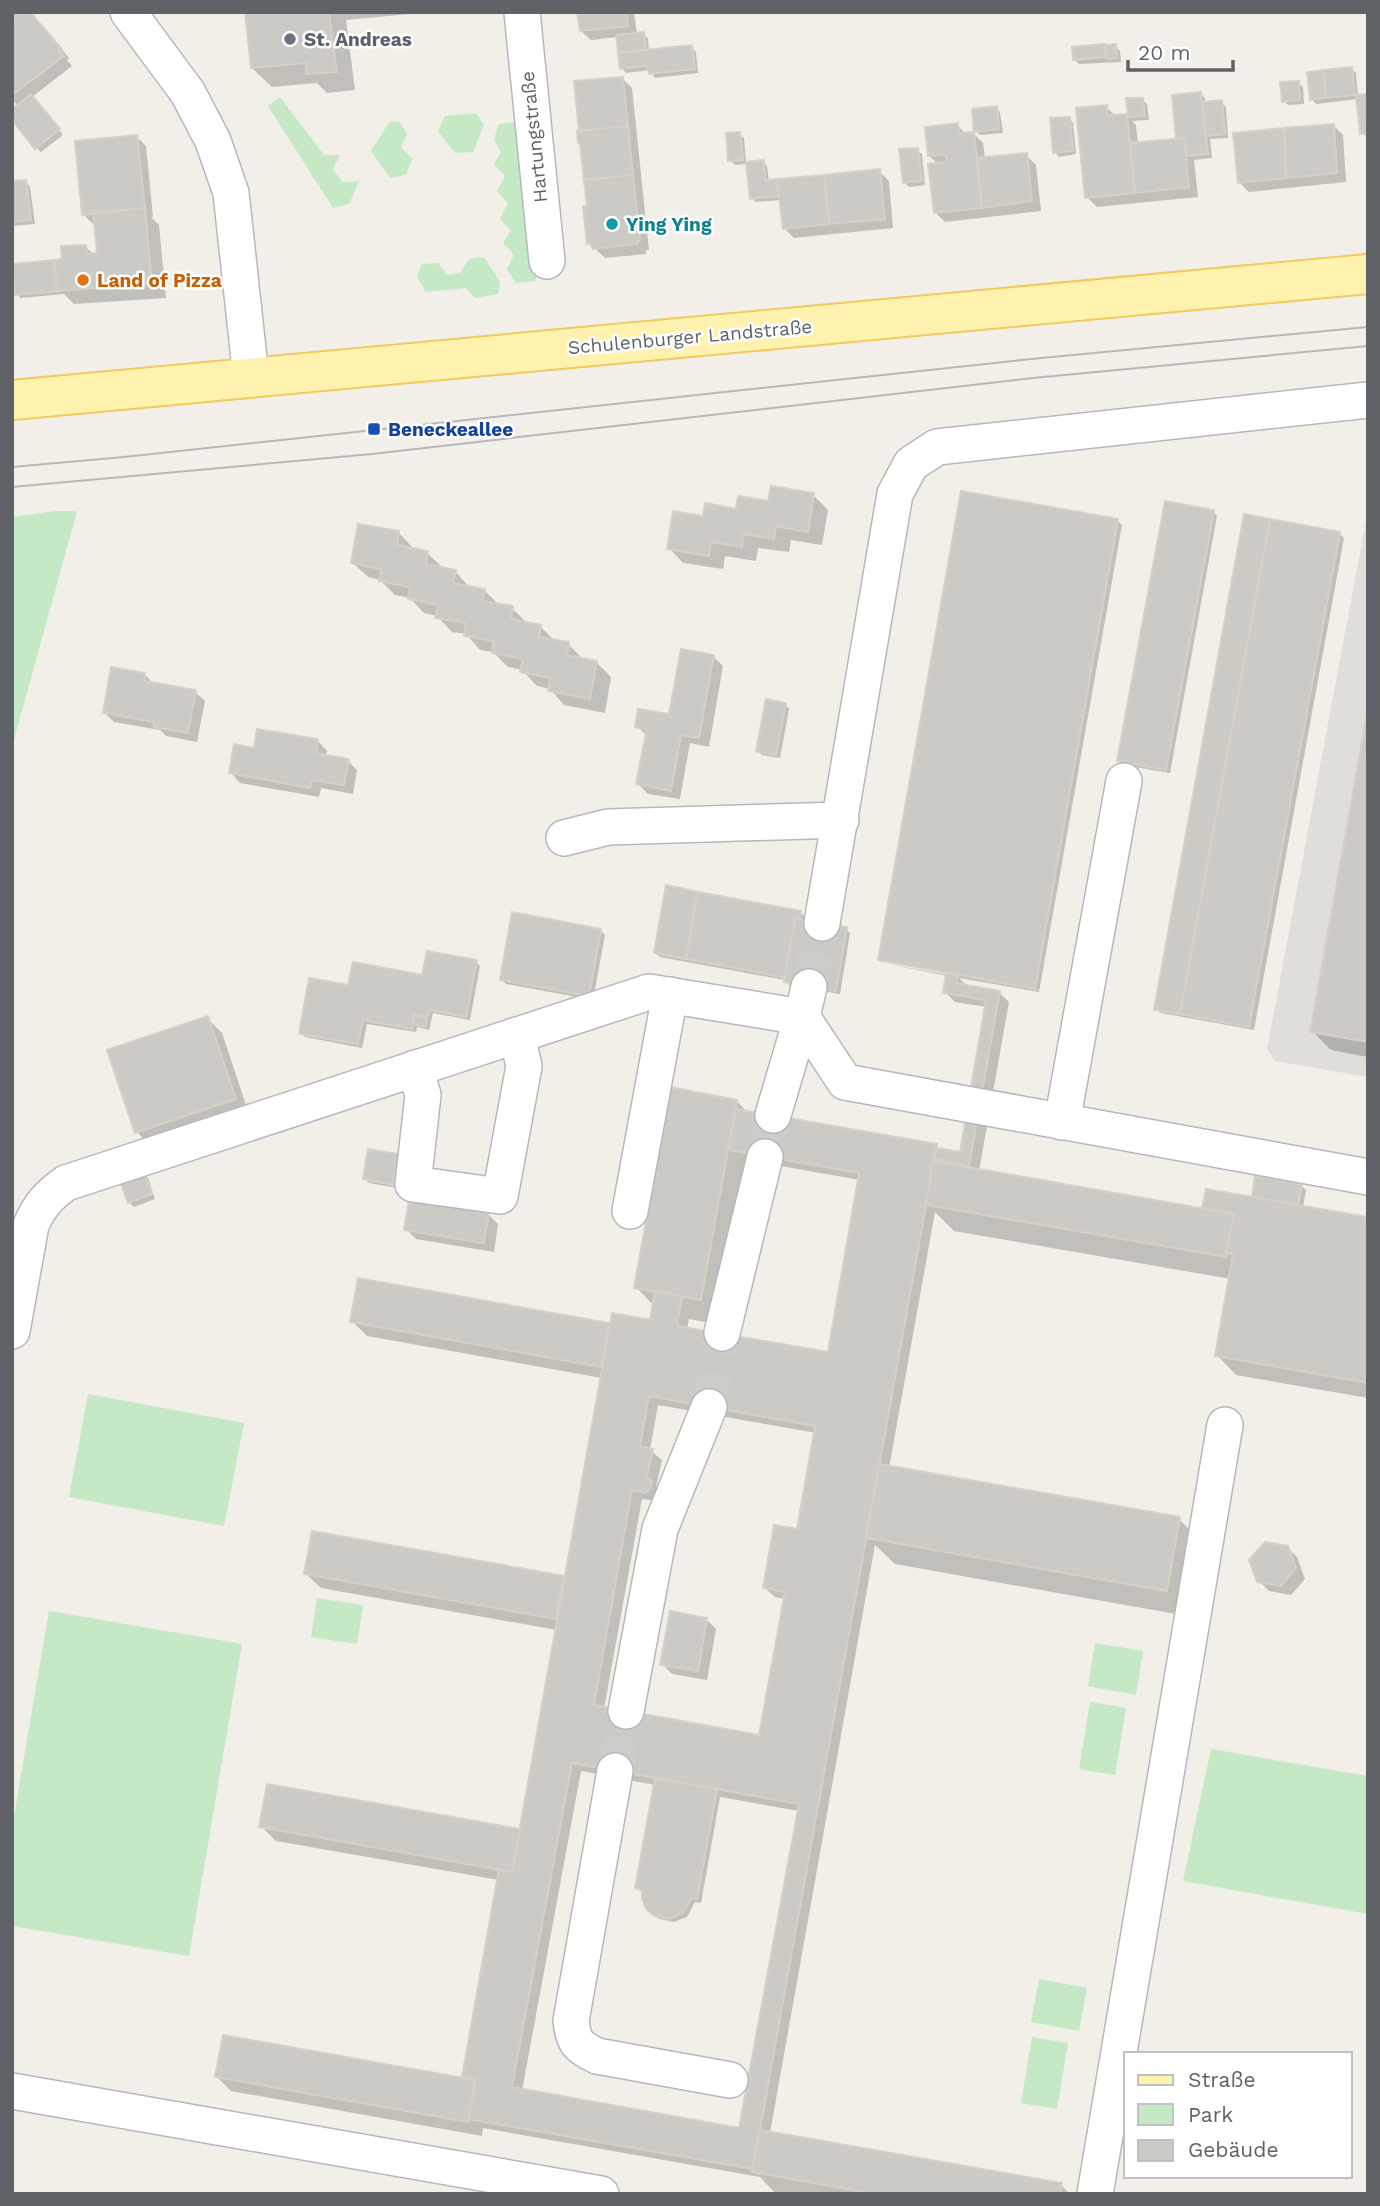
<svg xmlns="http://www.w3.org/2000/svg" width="1380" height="2206" font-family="'Work Sans',sans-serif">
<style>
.industrial{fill:#e0deda}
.green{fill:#c5e8c5}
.shadow{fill:#0003;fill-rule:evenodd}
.building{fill:#cccac5;stroke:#d6d1c6;stroke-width:2;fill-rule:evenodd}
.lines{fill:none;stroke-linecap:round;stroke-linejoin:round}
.minor-tunnel{stroke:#ccccc8;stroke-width:35;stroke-dasharray:35 18;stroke-linecap:butt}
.minor-casing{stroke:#b5b8bc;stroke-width:38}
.major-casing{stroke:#f2c960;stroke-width:42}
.minor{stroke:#fff;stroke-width:35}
.major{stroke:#fff2af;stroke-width:38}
.tram{stroke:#b6b7b8;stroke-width:2}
.worship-dot{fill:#6b7280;stroke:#fff;stroke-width:2.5}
.culture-dot{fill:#0f9aa8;stroke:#fff;stroke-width:2.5}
.food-dot{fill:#e8710a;stroke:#fff;stroke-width:2.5}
.transit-dot{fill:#1a4fb4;stroke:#fff;stroke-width:2.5}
.labels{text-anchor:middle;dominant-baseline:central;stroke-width:5;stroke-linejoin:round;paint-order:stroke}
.worship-label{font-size:19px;font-weight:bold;fill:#5b616d;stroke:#fff;text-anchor:start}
.street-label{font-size:19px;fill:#5f6368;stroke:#fff}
.culture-label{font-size:19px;font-weight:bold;fill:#0d838f;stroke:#fff;text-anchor:start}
.food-label{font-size:19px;font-weight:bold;fill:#c56008;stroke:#fff;text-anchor:start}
.transit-label{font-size:19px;font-weight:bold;fill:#164399;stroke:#fff;text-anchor:start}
</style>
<rect width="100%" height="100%" fill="#f1efe8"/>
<!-- industrial -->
<polygon class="industrial" points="1368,510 1368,1077 1275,1061 1267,1049"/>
<!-- green -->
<g class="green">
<polygon points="280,97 324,155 340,155 333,169 342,182 359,181 349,204 333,208 268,106"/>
<polygon points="476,113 484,125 473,152 455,153 438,131 445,116"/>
<polygon points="390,121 400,122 407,134 401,147 412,159 406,175 390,178 371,151"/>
<path d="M515,122L525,134L534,211L526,228C542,244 542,260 535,281L516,283L507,269L514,255L503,243L511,230L500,219L508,203L497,191L505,176L494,164L501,152L494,139L499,124Z"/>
<polygon points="484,257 500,282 498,294 475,298 466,288 426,292 417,277 422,264 438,263 447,275 460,273 469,259"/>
<polygon points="57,511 77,511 12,747 12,517"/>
<polygon points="88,1394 244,1423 224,1526 69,1497"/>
<polygon points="317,1598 363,1605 357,1644 311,1637"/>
<polygon points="49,1611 242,1644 189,1956 12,1926 12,1828"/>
<polygon points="1095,1643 1143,1651 1136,1695 1088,1686"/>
<polygon points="1090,1702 1126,1708 1115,1775 1079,1769"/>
<polygon points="1211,1749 1368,1776 1368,1914 1183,1881"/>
<polygon points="1039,1979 1087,1988 1079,2031 1031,2022"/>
<polygon points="1032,2037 1068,2043 1057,2109 1021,2103"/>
</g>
<!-- shadow -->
<g class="shadow">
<polygon points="12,12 31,12 69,58 67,60 72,66 32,97 63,135 41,152 36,147 19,106 12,100"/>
<polygon points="247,12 431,12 346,20 355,90 327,93 317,83 272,87 252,68"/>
<polygon points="579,12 634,12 637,34 643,34 648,38 649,52 691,47 696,52 698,73 655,78 650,70 626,73 622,68 618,37 591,40 581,31"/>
<polygon points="1115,46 1120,51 1121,62 1079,64 1075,60 1074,49"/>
<polygon points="1351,69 1356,73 1358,97 1368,96 1368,137 1362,133 1358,99 1316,104 1312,99"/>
<polygon points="622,78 632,88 649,250 646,250 646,254 605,258 589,243 588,207"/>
<polygon points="1298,83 1303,87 1304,104 1288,105 1284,101"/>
<polygon points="1200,94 1205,98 1205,104 1221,102 1226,107 1228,138 1210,139 1212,158 1194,160 1198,197 1097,207 1087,197 1106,107 1116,116 1126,115 1129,118 1128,100 1142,99 1147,104 1149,120 1132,121 1136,125 1138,144 1178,140"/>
<polygon points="996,108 1000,112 1003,133 980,135 976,131"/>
<polygon points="1069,118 1073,123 1076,154 1059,157 1055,152"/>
<polygon points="957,125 966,134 974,134 983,143 985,159 1026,155 1036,165 1041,211 945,222 936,213 939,165 929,156"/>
<polygon points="1333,125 1343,135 1346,182 1249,192 1239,182"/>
<polygon points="739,134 744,138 746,164 735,165 730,160"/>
<polygon points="137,137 146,146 153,217 151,217 159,225 166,298 74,304 64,294 21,298 16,294 86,247 94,255 98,255 96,223 93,224 83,214"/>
<polygon points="917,150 922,154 925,185 909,187 905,183"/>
<polygon points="763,162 767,166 769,182 879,171 889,181 893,228 794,238 784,228 781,200 756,202 751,198"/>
<polygon points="26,182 30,187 35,224 12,226 12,183"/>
<polygon points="813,495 828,510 822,545 791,540 789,552 758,548 756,561 725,556 723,569 683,563 669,548 705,518"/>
<polygon points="1213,511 1217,516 1170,773 1123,765 1119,760"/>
<path d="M1118,521L1122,525L1039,992L959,978L968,987L999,992L1009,1002L979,1171L1208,1211L1204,1207L1253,1199L1301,1186L1306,1190L1303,1207L1368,1219V1398L1236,1375L1217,1355L1231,1279L954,1231L935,1212L889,1468L1179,1519L1206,1546L1193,1617L895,1564L875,1545L770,2133L1061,2185L1070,2194H776L760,2177L483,2128L482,2136L231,2091L217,2077L464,2079L499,1880L276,1841L261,1826L521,1831L557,1630L321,1588L306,1574L563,1578L566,1581L602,1378L367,1336L352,1321L608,1325L611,1328L652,1322L654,1306L636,1287L737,1101L748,1113L936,1146L940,1150L961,1154L987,1007L955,1002L945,992L948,976L883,963L955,976V973L882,959V962L880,960ZM757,1162L860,1180L829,1354L687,1329L689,1319L728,1326ZM658,1405L816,1433L798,1531L765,1588L775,1597L786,1599L761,1737L604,1709L642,1499L656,1501L661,1492L656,1487L662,1460L650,1450ZM581,1771L655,1785L637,1888L644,1893L648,1908L659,1919L674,1922L687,1917L695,1902L701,1903L720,1797L799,1811L740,2130L522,2091Z"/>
<polygon points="399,533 413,548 413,550 427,553 442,567 455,571 469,587 484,590 500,606 512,608 527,623 540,626 556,642 568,644 583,659 596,662 611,677 605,713 564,705 550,689 537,686 522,670 508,667 493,652 480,650 466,634 452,632 437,616 424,613 410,598 395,595 380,580 368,577 353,563"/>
<polygon points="1339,533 1344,538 1254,1030 1161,1013 1156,1009"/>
<polygon points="713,656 723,666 709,747 690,743 680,799 648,794 638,784 647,736 637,726 670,716"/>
<polygon points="145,675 155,685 195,692 205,701 197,742 166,736 160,730 114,722 105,713"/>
<polygon points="785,704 789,709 780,758 762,755 758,751"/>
<polygon points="1368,718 1368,1057 1331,1050 1312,1031"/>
<polygon points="318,741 327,751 326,757 348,761 357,770 353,794 321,788 319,797 240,783 231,773 256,750"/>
<polygon points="800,912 805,917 804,921 846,929 850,933 840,994 790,986 785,980 660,957 655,953"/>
<polygon points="600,930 605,935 593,1000 506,984 501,979"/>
<polygon points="476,962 480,966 470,1020 433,1013 429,1030 417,1027 416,1032 367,1024 362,1048 305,1037 301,1033 349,987 424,977"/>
<polygon points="207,1018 222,1033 249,1114 151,1147 137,1132"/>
<polygon points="397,1156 402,1160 397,1188 369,1183 365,1179"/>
<polygon points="144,1174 148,1178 155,1199 134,1207 129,1202"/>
<polygon points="489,1215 498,1224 494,1252 416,1239 406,1229"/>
<polygon points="1287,1547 1297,1557 1305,1579 1291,1595 1269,1591 1259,1581"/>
<polygon points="707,1620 716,1629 707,1680 672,1674 662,1664"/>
</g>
<!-- building -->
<g class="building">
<polygon points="21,12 30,12 61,48 59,49 64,56 12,95 12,20"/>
<polygon points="245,12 329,12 337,72 306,74 306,63 251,68"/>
<polygon points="577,12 627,12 628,26 580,31"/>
<polygon points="644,32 646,50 618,53 616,35"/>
<polygon points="1105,44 1106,57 1073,60 1072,47"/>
<polygon points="1116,44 1117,58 1107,59 1105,45"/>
<polygon points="692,45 695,69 649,74 647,66 620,69 618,53"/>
<polygon points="1352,67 1355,95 1326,98 1323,70"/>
<polygon points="1323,70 1326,98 1310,100 1307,72"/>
<polygon points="623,77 628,126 579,131 574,81"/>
<polygon points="1299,81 1300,100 1282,102 1280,82"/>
<polygon points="1201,92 1208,154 1186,156 1184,138 1176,139 1172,95"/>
<polygon points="31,94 60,129 35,149 12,120 12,109"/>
<polygon points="1368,94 1368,133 1360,134 1356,95"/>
<polygon points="1126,98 1143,98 1145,116 1128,117"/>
<polygon points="1222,100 1225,134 1206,136 1202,102"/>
<polygon points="1107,105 1107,115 1127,114 1135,193 1085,198 1076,108"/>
<polygon points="997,106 999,129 974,132 972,109"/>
<polygon points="1070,117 1073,151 1053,153 1050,118"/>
<polygon points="958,123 959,133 974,132 982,208 934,213 928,164 947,162 946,155 928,156 925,127"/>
<polygon points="1334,124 1337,173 1286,178 1284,128"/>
<polygon points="628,126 633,175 584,180 580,144 578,143 577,131"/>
<polygon points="1284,128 1286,178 1238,183 1233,133"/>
<polygon points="740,132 743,160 728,161 726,133"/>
<polygon points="137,135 145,208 82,215 75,141"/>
<polygon points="1184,138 1189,187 1135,193 1130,143"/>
<polygon points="918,148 922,181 903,183 899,149"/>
<polygon points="1027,153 1032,201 982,208 977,158"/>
<polygon points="764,160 765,180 777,179 778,196 750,199 746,162"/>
<polygon points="880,169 885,219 829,224 824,175"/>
<polygon points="633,175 640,241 637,241 638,244 593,249 590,243 587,244 583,206 587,206 584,180"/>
<polygon points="824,175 829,224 783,229 777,179"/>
<polygon points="26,180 31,220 12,222 12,181"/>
<polygon points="145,208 152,284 57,291 54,260 62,259 61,246 86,245 87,254 97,253 93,213"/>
<polygon points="54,260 57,291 15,295 12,264"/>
<polygon points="771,486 814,493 808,532 776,526 774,539 743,534 742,547 711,542 709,556 667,549 673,511 703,516 705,503 736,509 738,496 768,501"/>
<polygon points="961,491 1118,519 1035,989 878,960"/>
<polygon points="1165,501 1214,510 1166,770 1117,761"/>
<polygon points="1244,514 1270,519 1180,1014 1154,1010"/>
<polygon points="1270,519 1340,532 1249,1027 1180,1014"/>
<polygon points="358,524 399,531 397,545 428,551 426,564 456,570 453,583 485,589 483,601 513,606 511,619 541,625 539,637 569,642 567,655 597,661 590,699 548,691 550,678 520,672 523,659 492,653 494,641 464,636 466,623 435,618 438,605 408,599 410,587 379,581 381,569 351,563"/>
<polygon points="681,649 714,655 699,738 681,735 671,791 636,784 647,729 635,727 638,709 669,714"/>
<polygon points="111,667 145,673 144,681 196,690 188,733 154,727 154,722 103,713"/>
<polygon points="766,699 786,703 776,755 756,751"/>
<polygon points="1368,708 1368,1042 1310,1032"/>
<polygon points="257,729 318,739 316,753 349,759 344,785 312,780 310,788 229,773 234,744 254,748"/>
<polygon points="666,885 698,892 686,959 654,953"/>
<polygon points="698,892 801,911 788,978 686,959"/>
<polygon points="512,912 601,929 589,996 500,980"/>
<polygon points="795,918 847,927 836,991 784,982"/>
<polygon points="427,951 477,960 466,1017 429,1010 427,1017 414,1015 412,1029 363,1020 358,1044 299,1034 309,978 348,985 353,962 422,975"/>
<polygon points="946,973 958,975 956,983 1000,991 969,1166 934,1159 936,1148 960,1152 986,1000 943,993"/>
<polygon points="414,1015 427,1017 425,1027 413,1024"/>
<polygon points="208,1016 236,1099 135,1133 107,1050"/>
<polygon points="670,1087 737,1100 701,1300 634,1288"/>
<path d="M736,1109L937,1144L753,2169L468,2119L475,2080L462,2077L499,1869L512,1872L612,1313L650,1320L655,1291L682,1296L677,1326L828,1352L859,1173L728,1150ZM649,1396L815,1426L797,1529L774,1525L763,1588L785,1592L759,1735L594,1705L632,1490L645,1493L650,1489L652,1481L647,1476L653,1449L640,1446ZM572,1763L799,1804L739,2128L512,2087Z"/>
<polygon points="368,1149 398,1154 393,1185 363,1179"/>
<polygon points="933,1161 1234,1214 1226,1257 926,1205"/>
<polygon points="144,1172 152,1194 128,1203 120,1181"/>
<polygon points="1255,1176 1302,1184 1298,1205 1252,1197"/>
<polygon points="1206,1189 1368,1217 1368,1383 1215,1356 1233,1254 1226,1253 1234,1214 1202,1208"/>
<polygon points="409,1200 489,1213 484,1243 404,1230"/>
<polygon points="358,1278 609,1323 601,1367 350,1322"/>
<polygon points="879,1464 1180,1517 1167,1591 866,1538"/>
<polygon points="312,1531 564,1576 556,1619 304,1574"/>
<polygon points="1265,1542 1288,1546 1296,1568 1281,1586 1257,1582 1249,1560"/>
<polygon points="670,1611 707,1618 698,1671 660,1665"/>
<polygon points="655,1778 717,1789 697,1899 691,1898 683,1913 669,1919 653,1915 646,1909 642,1899 642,1890 635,1888"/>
<polygon points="267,1784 520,1829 512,1872 259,1827"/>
<polygon points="223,2035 475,2080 468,2122 215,2077"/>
<polygon points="760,2130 1062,2183 1060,2194 874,2194 752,2172"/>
</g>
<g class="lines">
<!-- minor-tunnel -->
<g class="minor-tunnel">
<polyline points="809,987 822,923"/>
<polyline points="765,1157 773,1115"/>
<polyline points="709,1407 722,1333"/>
<polyline points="615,1771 626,1711"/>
</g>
<defs>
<g id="minor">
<polyline points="128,12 188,93 213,141 231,193 251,377"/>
<polyline points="522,12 547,261"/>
<polyline points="564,838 608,827 841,820"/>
<polyline points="822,923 895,494 911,464 937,447 1368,400"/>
<polyline points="802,1017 845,1082 1368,1177"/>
<polyline points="415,1068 423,1095 413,1184 500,1196 524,1066 517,1035"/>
<polyline points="773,1115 802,1017"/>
<polyline points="1062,1122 1124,781"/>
<polyline points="630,1211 670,995"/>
<path d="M12,1331L31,1225C39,1206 49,1195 66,1183L649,992L802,1017L809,987"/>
<polyline points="722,1333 765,1157"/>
<polyline points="626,1711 660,1529 709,1407"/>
<path d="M615,1771L571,2021C574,2043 577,2046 597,2056L730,2080"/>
<polyline points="12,2091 601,2194"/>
<polyline points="1095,2194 1225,1425"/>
</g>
<polyline id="major" points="12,400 1368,274"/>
</defs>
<!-- minor casing -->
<use href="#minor" class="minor-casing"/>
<!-- major casing -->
<use href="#major" class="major-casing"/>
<!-- minor -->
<use href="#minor" class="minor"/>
<!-- major -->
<use href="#major" class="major"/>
<!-- tram -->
<g class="tram">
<polyline points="12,467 124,457 1031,359 1368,327"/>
<polyline points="12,487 372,454 1033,378 1368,346"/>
</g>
</g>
<!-- markers -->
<circle class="worship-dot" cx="290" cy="39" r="7"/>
<circle class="culture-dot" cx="612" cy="224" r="7"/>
<circle class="food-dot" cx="83" cy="280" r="7"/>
<rect class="transit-dot" x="367" y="422" width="14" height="14" rx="3.5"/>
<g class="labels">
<!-- worship labels -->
<g class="worship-label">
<text x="304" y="39">St. Andreas</text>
</g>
<!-- street labels -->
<g class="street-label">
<text transform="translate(534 137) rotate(-96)">Hartungstraße</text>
<text transform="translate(690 337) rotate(-5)">Schulenburger Landstraße</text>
</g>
<!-- culture labels -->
<g class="culture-label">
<text x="626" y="224">Ying Ying</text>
</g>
<!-- food labels -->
<g class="food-label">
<text x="97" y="280">Land of Pizza</text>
</g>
<!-- transit labels -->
<g class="transit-label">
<text x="388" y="429">Beneckeallee</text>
</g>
</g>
<!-- border -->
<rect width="1380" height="2206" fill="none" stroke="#5f6368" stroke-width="28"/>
<!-- legend -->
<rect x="1124" y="2052" width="228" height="126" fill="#ffffff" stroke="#bfc1c3" stroke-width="2"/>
<rect x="1138" y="2075" width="35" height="10" fill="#fff2af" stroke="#bfc1c3" stroke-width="2"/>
<text x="1188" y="2087" font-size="21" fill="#5f6368">Straße</text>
<rect x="1138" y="2104" width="35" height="21" fill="#c5e8c5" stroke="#bfc1c3" stroke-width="2"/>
<text x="1188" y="2122" font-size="21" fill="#5f6368">Park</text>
<rect x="1138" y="2140" width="35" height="21" fill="#cccac5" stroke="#bfc1c3" stroke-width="2"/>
<text x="1188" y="2157" font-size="21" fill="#5f6368">Gebäude</text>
<!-- scale -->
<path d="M1128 60v10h105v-10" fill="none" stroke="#5f6368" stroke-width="3.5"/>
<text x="1138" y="60" font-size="21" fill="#5f6368" stroke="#ffffff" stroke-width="5" paint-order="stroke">20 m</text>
</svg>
